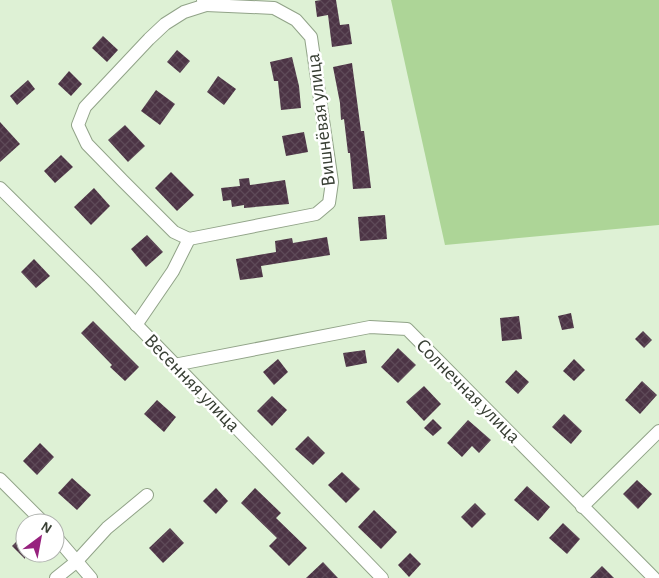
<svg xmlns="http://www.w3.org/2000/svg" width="659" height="578" font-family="'Alegreya Sans',sans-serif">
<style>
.grass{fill:#add597}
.building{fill:url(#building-cross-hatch)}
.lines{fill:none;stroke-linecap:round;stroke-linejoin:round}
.minor-casing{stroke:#91a388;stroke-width:14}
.minor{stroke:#fff;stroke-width:12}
.labels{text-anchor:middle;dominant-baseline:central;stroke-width:5;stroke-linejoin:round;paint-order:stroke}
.street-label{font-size:20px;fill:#383f34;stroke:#fff}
</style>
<defs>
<pattern id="building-cross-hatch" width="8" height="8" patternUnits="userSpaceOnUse" patternTransform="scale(1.25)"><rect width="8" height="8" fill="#4c3445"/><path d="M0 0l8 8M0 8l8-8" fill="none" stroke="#5e4a58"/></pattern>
</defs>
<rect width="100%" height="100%" fill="#def1d5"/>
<!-- grass -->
<polygon class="grass" points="391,0 659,0 659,225 445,245"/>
<!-- building -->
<g class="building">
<polygon points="321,0 336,0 340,25 349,24 352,44 332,47 328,15 317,17 315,1"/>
<polygon points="103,36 118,50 107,62 92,48"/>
<polygon points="177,50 190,61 180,73 167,62"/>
<polygon points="292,57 299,86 301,108 281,110 278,81 274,81 270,62"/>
<polygon points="352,63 361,131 364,131 371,188 353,189 350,153 348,153 344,119 341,120 340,103 333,67"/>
<polygon points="69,71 82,84 71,96 58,84"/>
<polygon points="218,76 236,89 224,105 207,92"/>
<polygon points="28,80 35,89 17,105 10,96"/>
<polygon points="156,90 175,104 160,125 141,111"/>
<polygon points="0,122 20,144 0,162"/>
<polygon points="125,125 145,146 128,162 108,140"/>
<polygon points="304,132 308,152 286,156 282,136"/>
<polygon points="61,155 73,167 55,183 44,171"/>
<polygon points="171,172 194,195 177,211 155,188"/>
<polygon points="249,178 250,185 285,180 289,204 244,208 244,205 232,207 231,200 223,201 221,188 240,186 239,179"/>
<polygon points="94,188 110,206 91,225 74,207"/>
<polygon points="385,215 387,239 360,241 358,217"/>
<polygon points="147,235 163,252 146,267 131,249"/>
<polygon points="327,237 330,255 261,266 263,277 240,280 236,259 276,252 275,241 292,238 293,243"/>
<polygon points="34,259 50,276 36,288 21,272"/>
<polygon points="571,313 574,328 562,330 558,316"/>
<polygon points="519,316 522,339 502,341 500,318"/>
<polygon points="93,321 139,367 125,381 110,367 112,365 81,333"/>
<polygon points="643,331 652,340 644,348 635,339"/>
<polygon points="398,348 416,365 398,383 381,367"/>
<polygon points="365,350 367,363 346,367 343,353"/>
<polygon points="278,359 288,372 274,385 263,372"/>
<polygon points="574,359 585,370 574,381 563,371"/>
<polygon points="516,370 529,382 518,394 505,382"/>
<polygon points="642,381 657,395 640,414 625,400"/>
<polygon points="424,386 441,404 424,421 406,402"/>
<polygon points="272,396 287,410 272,426 257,411"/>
<polygon points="157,400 176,417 164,432 144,414"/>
<polygon points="564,414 582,431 571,444 552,427"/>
<polygon points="433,419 442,428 433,436 424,428"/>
<polygon points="468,420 491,440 479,453 472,446 462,457 447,443"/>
<polygon points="308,436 325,453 313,465 295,449"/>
<polygon points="40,443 54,457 37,475 23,461"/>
<polygon points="342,472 360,489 346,503 328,485"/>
<polygon points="72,478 91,495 77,510 58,493"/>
<polygon points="637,480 652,494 638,509 623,494"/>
<polygon points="527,486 550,507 538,521 514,500"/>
<polygon points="216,488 228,501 216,514 203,501"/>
<polygon points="255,488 281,513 276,518 307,548 289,566 269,546 277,538 241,503"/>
<polygon points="475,503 486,514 472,528 461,517"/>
<polygon points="374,510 397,532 381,549 358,527"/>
<polygon points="563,523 580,539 567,554 549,538"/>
<polygon points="170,528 184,543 163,563 149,548"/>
<polygon points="25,533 25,559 12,546"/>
<polygon points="410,553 421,564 409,577 398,565"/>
<polygon points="323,562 338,578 306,578"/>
<polygon points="602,566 614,578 590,578"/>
</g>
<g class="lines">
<defs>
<g id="minor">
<polyline points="0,188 95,282 382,578"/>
<polyline points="189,239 316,214 329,203 332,182 311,37 296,20 274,8 206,5"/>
<polyline points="136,325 173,271 189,239 174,232 123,181 87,144 78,125 85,107 149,39 165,24 184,12 206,5 203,0"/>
<polyline points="174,365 370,327 407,329 654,578"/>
<polyline points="0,479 44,523"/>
<polyline points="582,507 659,431"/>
<polyline points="55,536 91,578"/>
<polyline points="56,578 76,562 107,528 147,495"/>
</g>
</defs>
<!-- minor casing -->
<use href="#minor" class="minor-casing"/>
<!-- minor -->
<use href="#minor" class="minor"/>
</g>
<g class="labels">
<!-- street labels -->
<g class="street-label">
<text transform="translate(321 120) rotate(-97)">Вишнёвая улица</text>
<text transform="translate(192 383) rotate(46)">Весенняя улица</text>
<text transform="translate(468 391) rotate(45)">Солнечная улица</text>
</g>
</g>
<!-- north arrow -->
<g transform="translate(40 538) rotate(32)"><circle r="24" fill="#ffffff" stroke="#afb2ae"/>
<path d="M0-4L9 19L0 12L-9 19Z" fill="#97227e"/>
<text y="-8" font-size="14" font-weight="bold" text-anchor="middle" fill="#383f34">N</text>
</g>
</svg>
